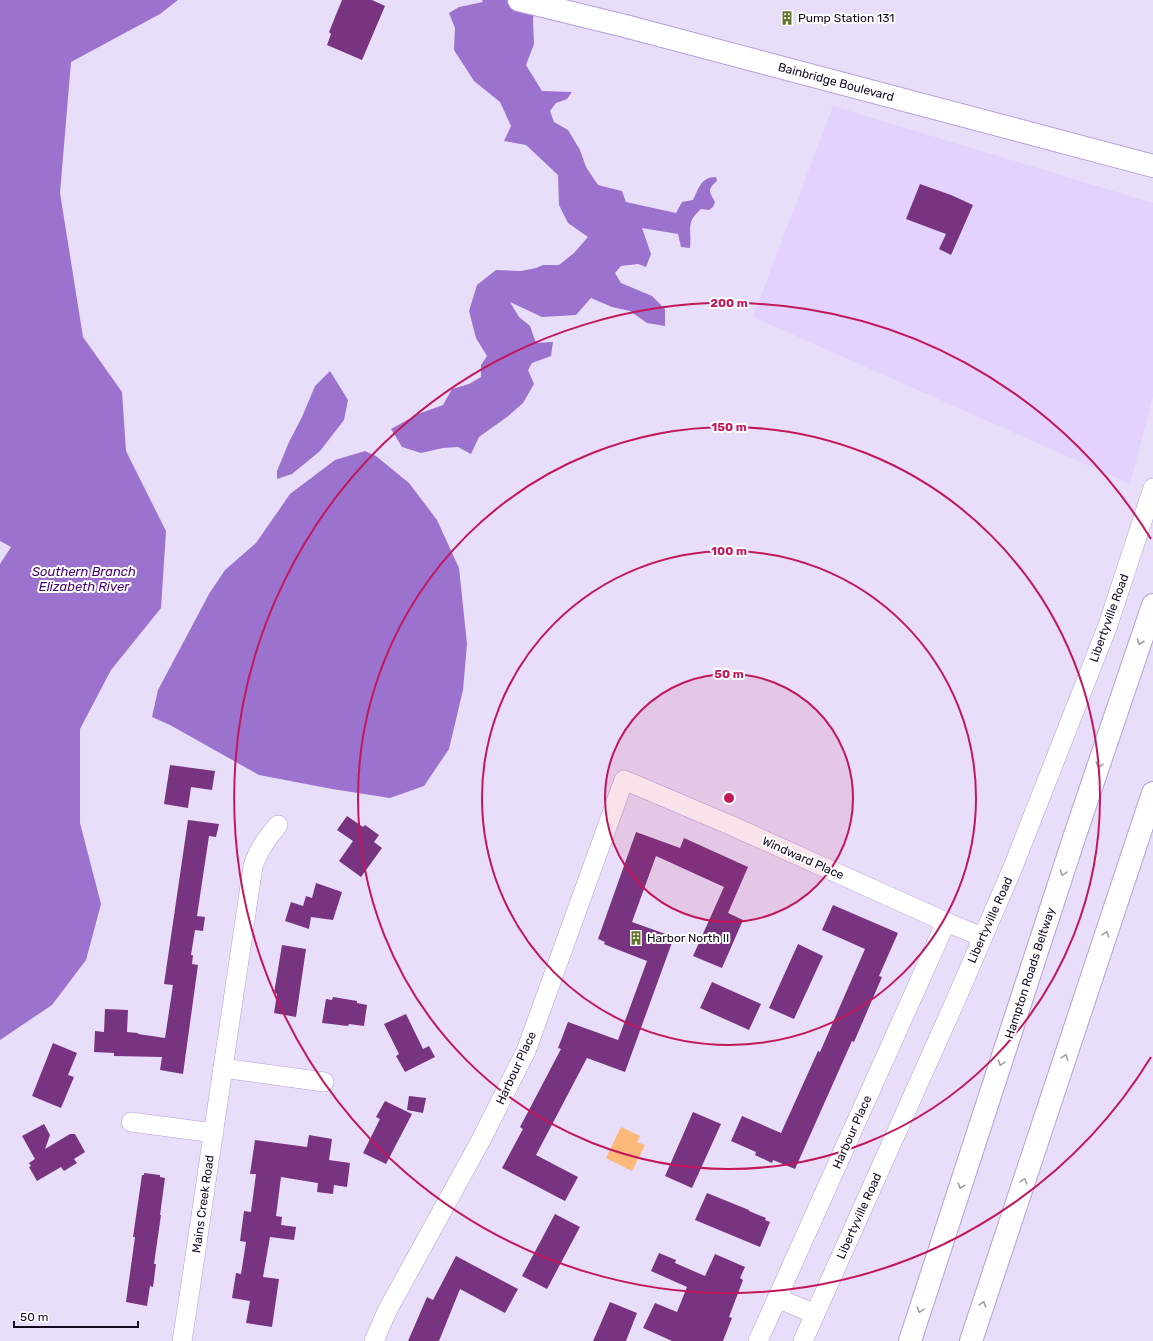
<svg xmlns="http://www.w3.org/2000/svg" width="1153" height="1341" font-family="Rubik,sans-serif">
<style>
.built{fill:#e3d2fe}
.green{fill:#fcb878}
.water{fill:#9b72cd}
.building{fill:#783480}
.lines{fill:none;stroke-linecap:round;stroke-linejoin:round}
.minor-casing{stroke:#b79ddc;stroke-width:20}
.major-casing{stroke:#b79ddc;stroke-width:24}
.highway-casing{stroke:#b79ddc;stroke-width:24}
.minor{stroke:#fff;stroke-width:19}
.major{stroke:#fff;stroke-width:22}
.highway{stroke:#fff;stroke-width:22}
.oneway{stroke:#a19da6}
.ring{fill:none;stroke:#c2185b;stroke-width:2}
.labels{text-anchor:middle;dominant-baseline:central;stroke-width:4;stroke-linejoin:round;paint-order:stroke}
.poi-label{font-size:12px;fill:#140a20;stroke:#fff;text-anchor:start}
.street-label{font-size:12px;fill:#140a20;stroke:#fff}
.water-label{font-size:13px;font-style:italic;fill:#460076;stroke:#fff}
.centre{fill:#c2185b;stroke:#fff;stroke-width:2}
.ring-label{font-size:12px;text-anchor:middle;font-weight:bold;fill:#c2185b;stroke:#fff;stroke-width:4;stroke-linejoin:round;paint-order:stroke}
</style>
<rect width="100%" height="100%" fill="#e9def9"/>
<!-- built -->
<polygon class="built" points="833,106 1153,203 1153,396 1130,484 753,317"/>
<!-- green -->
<polygon class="green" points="621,1127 640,1136 637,1142 645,1145 632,1171 606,1158"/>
<!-- water -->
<g class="water">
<polygon points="0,0 178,0 160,14 71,62 60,193 83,337 122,392 126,451 166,531 161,608 111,670 80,729 80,823 101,904 86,960 52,1005 0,1040 0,564 11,547 0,541"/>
<path d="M482,0H535L533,20L534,44L526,65L542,91L572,92L567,99L556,103L550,111L554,122L568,130L580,150L586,167L598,185L622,191L626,202L676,213L682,202L693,200C699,188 701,177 716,177L717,181C707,190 709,191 715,202L713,207L709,210L701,209C685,223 692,229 690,248L681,247L678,234L642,228L651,254L646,267L638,264L621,266L615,273L621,283L652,296L665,309V326L647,323L630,311L612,307L591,298L576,315L542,317L510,302L519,317L530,326L536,343L553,342L551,356L532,363L528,370L534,384L523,403L507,417L479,437L471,454L458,447L443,448L421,453L402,447L391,429L418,414L443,405L452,389L469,384L481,377V365L487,356L476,338L469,311L477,285L496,270L521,271L536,268L543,265H559L574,253L588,237L568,223L559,205L558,175L526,145L504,141L511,126L500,102L474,81L454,50L455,28L449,13L459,7L483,2Z"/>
<polygon points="330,371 348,400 344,420 320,451 292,474 277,479 277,471 289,442 302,417 315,386"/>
<polygon points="365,451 376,456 409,483 437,520 459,568 467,644 463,690 449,749 424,786 390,798 332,789 259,775 170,725 152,717 158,690 209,594 225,570 256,543 290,494 335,460"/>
</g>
<!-- building -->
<g class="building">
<polygon points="342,0 372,0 385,6 362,60 327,45 331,34 329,32"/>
<polygon points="920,184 951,195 973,205 951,255 939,249 946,234 906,219"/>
<polygon points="170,765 215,771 212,790 191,787 188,808 164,804"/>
<polygon points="347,816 363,827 365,825 379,835 374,842 382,848 361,877 339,861 353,841 337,830"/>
<polygon points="188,820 219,824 216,837 209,836 197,916 205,917 203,931 195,930 191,955 193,955 192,964 198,965 183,1074 160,1070 162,1057 114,1056 114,1053 94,1052 95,1031 104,1032 105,1009 128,1010 127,1032 138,1033 138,1034 165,1038 173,985 164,984"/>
<polygon points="636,832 680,848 684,838 748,867 728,913 743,920 722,968 693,956 724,887 656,856 632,922 674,937 625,1072 587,1058 536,1155 578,1177 565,1201 502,1168 523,1129 520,1127 561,1049 558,1048 568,1022 618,1040 647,961 606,945 604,944 605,942 598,939"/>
<polygon points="316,883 342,892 333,920 311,917 309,929 285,921 291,902 303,906 306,896 312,898"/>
<polygon points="833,905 898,933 879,976 882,977 854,1042 852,1041 795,1169 773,1160 772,1163 755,1155 756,1152 731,1141 742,1116 781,1133 818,1051 820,1052 865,949 822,930"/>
<polygon points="798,944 823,956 794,1019 769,1008"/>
<polygon points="282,945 306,949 296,1017 274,1013 277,994 274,993"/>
<polygon points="712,982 761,1004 749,1030 700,1008"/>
<polygon points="333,997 357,1001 357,1003 367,1005 364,1026 349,1024 348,1026 322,1023 326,999 332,1000"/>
<polygon points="406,1014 423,1049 429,1046 435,1057 405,1072 396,1056 399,1054 384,1024"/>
<polygon points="53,1043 77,1053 68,1075 74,1077 61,1108 32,1096"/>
<polygon points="409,1096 426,1098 423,1113 407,1110"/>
<polygon points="385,1101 412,1114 386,1164 363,1153 380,1119 376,1117"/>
<polygon points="693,1112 721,1124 692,1188 665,1176"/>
<polygon points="44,1124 50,1135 45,1149 70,1134 75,1134 85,1152 74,1159 77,1163 64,1171 61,1167 37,1181 29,1167 31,1166 29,1163 35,1159 22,1136"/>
<polygon points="309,1135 332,1139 329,1160 350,1163 347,1187 334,1185 333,1194 317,1192 318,1183 281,1177 276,1216 282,1217 281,1225 296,1227 294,1240 270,1237 263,1277 279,1279 272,1327 246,1323 250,1301 232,1298 236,1273 241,1274 246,1242 240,1241 244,1211 251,1212 256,1174 250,1174 255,1140 307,1147"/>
<polygon points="144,1173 160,1175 160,1177 165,1178 160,1215 161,1215 154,1264 156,1264 153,1287 150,1286 147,1306 126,1302 135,1237 133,1237 142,1175 144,1175"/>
<polygon points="707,1193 749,1210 749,1211 766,1218 765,1220 770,1222 760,1247 695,1220"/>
<polygon points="555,1214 580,1227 547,1289 522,1276"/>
<polygon points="659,1253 676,1260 675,1263 705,1276 715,1254 745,1267 740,1278 743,1280 729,1317 732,1318 723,1341 672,1341 643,1328 655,1303 677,1312 687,1287 651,1271"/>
<polygon points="456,1256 518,1289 505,1313 460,1289 439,1341 408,1341 427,1297 433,1300"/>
<polygon points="610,1302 637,1313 626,1341 593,1341"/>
</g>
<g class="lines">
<defs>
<g id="minor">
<polyline points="223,1068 324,1082"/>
<polyline points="131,1122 214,1133"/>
<polyline points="777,1298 815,1314"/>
<path d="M182,1341L190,1290L253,866C258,850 267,838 278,825"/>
<polyline points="374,1341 387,1311 481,1140 526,1051 624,780 730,825 946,922 982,937"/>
<polyline points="758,1341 946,922"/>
<polyline points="803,1341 954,1004 1013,867 1108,625 1153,488"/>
</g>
<polyline id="major" points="519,0 625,26 1153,166"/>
<g id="highway">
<polyline points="910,1341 1075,835 1153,605"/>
<polyline points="971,1341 1153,793"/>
</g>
</defs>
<!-- minor casing -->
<use href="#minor" class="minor-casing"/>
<!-- major casing -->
<use href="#major" class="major-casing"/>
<!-- highway casing -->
<use href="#highway" class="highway-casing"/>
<!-- minor -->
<use href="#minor" class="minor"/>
<!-- major -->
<use href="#major" class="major"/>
<!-- highway -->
<use href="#highway" class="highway"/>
</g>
<!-- one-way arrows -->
<defs><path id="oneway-chevron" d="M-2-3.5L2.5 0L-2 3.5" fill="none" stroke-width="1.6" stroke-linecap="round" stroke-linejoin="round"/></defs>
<g class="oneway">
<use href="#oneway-chevron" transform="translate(1140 642) rotate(109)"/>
<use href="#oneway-chevron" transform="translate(1099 765) rotate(109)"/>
<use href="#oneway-chevron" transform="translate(1063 873) rotate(108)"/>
<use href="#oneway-chevron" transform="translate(1106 934) rotate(-72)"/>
<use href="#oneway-chevron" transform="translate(1065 1057) rotate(-72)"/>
<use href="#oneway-chevron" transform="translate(1001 1063) rotate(108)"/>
<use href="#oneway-chevron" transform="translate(1024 1181) rotate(-72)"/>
<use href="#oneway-chevron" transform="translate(961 1186) rotate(108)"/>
<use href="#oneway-chevron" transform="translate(983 1304) rotate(-72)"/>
<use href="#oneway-chevron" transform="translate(920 1310) rotate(108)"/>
</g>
<!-- distance rings -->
<circle cx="729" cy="798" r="124" fill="#c2185b" fill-opacity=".12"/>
<g class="ring">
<circle cx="729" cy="798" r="124"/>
<circle cx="729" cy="798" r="247"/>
<circle cx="729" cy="798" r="371"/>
<path d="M1151 1057A495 495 0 1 1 1151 539"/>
</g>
<!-- icons -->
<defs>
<symbol id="building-bare" viewBox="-9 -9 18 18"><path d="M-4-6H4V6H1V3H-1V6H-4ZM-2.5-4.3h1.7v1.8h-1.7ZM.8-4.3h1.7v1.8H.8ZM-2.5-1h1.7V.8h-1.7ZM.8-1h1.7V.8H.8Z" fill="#5f7526" stroke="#fff" stroke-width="2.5" paint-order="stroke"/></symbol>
</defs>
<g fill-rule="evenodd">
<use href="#building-bare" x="777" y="8" width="20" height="20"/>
<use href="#building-bare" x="626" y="928" width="20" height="20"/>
</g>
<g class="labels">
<!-- poi labels -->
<g class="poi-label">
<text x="798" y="18">Pump Station 131</text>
<text x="647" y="938">Harbor North II</text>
</g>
<!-- street labels -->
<g class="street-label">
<text transform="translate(836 82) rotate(15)">Bainbridge Boulevard</text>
<text transform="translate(1109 618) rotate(-70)">Libertyville Road</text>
<text transform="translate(803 858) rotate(24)">Windward Place</text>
<text transform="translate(990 920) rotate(-66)">Libertyville Road</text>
<text transform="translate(1030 973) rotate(-72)">Hampton Roads Beltway</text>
<text transform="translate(516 1068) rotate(-65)">Harbour Place</text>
<text transform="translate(852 1132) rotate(-66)">Harbour Place</text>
<text transform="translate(203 1204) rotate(-82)">Mains Creek Road</text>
<text transform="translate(859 1216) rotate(-66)">Libertyville Road</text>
</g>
<!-- water labels -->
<g class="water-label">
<text x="84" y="571">Southern Branch<tspan x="84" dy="15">Elizabeth River</tspan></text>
</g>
</g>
<circle cx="729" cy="798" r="6" class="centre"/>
<g class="ring-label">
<text x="729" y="307">200 m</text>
<text x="729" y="431">150 m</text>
<text x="729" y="555">100 m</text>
<text x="729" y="678">50 m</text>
</g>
<!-- scale -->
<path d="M14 1321v6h124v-6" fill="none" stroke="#140a20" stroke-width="2"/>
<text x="20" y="1321" font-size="12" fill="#140a20" stroke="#ffffff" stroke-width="3" paint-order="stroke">50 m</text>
</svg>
